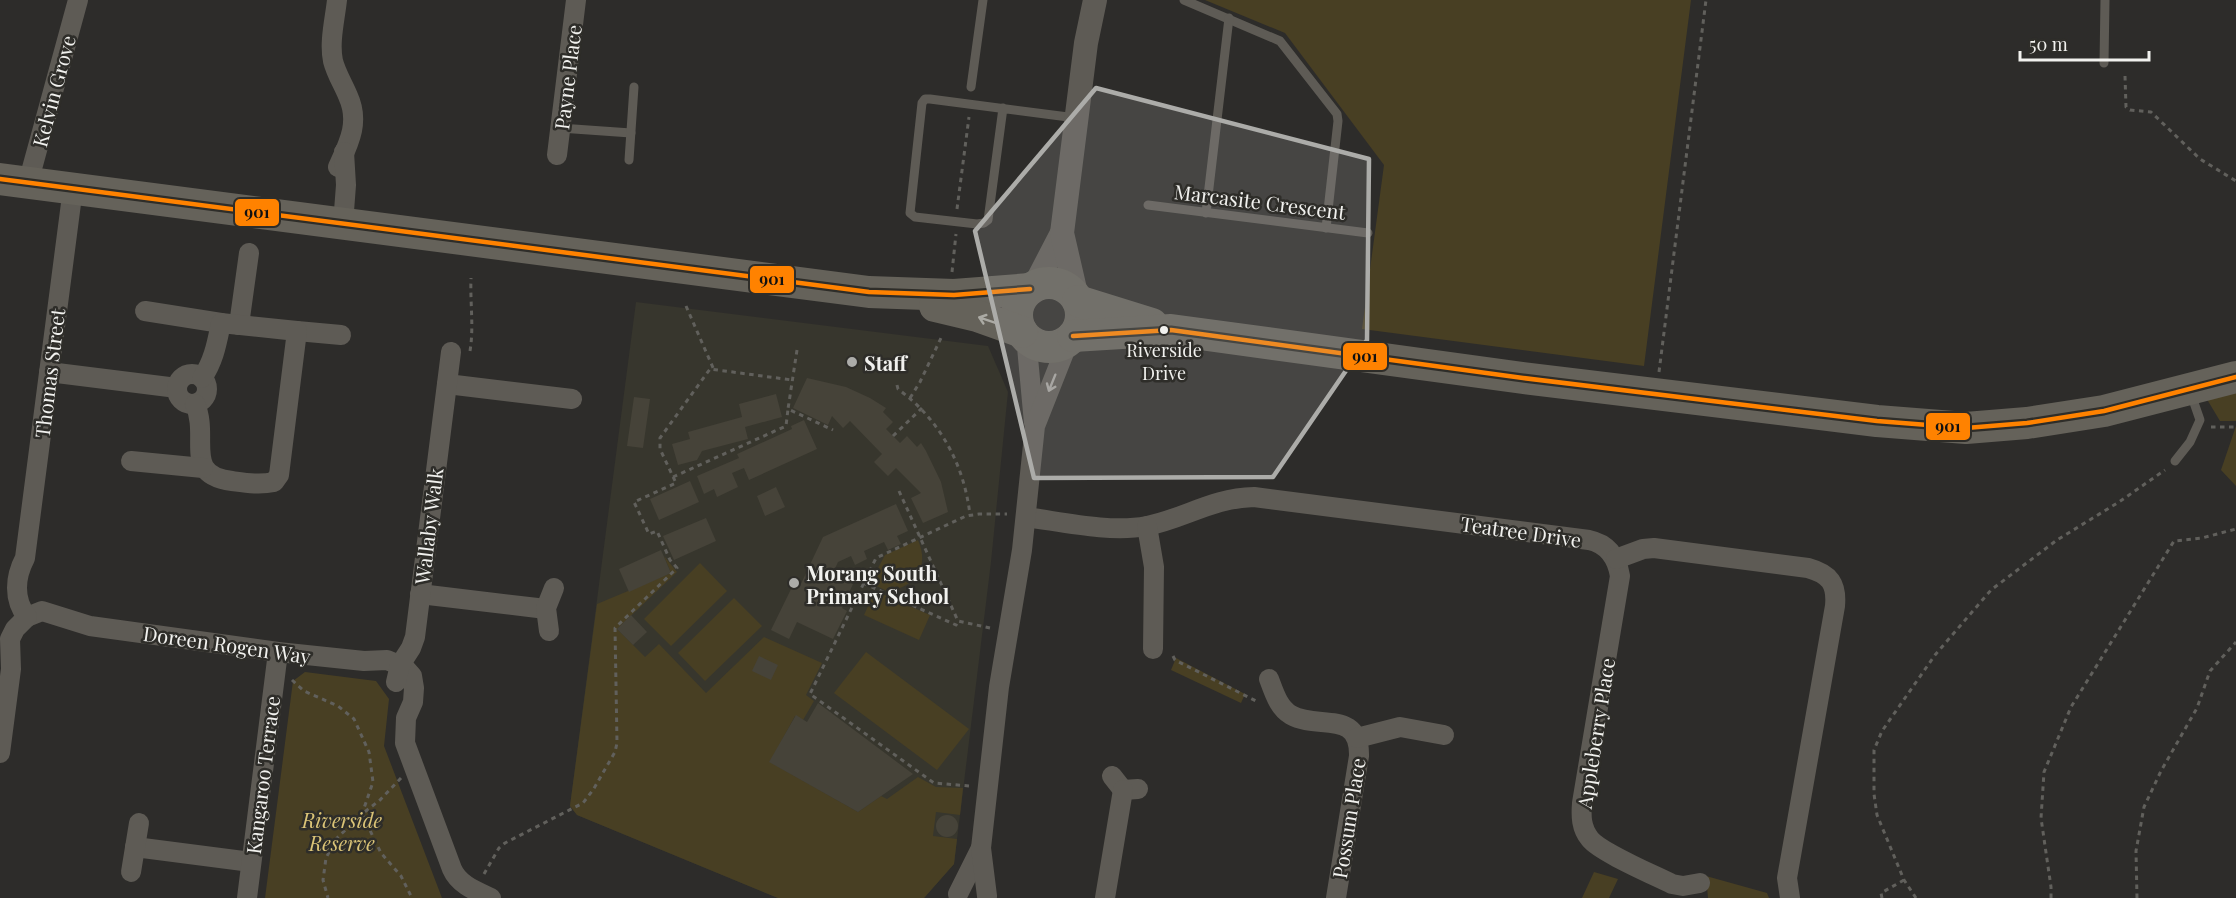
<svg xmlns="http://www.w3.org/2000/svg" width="2236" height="898" font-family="'Playfair Display',serif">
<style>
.built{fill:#37362d}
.green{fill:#483f23}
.building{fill:#464339}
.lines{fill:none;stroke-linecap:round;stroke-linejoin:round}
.path{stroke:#61605c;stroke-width:3;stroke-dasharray:4.5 4.5;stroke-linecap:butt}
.service{stroke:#5e5b55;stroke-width:9}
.minor{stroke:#5e5b55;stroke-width:20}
.tertiary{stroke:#5e5b55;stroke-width:24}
.primary{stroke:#65625a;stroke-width:32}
.bus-1-casing{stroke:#2e2d29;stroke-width:9}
.bus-1{stroke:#ff8200;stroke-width:4.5}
.oneway{stroke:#abaaa4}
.oneway2{stroke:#a8a6a2}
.marked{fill:#acaca9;fill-opacity:0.2;stroke:#acaca9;stroke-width:4.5;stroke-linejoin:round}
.bus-dot{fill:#f1f1ee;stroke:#2e2d29;stroke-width:2}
.poi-dot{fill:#acaca9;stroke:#2e2d29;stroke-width:2}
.labels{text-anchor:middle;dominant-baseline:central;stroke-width:5;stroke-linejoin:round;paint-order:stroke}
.bus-label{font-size:18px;fill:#f1f1ee;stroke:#2e2d29}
.street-label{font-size:20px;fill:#f1f1ee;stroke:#2e2d29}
.poi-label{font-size:20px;font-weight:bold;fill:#f1f1ee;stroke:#2e2d29;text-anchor:start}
.park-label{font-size:20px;font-style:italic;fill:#dbc477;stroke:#2e2d29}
.line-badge{stroke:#2e2d29;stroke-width:2}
.pale-badge-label{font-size:16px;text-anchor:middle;font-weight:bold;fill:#111}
</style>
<rect width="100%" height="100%" fill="#2d2c2a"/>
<!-- built -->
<polygon class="built" points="636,302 988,346 1008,392 991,562 954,864 924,898 778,898 577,815 570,806"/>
<!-- green -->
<g class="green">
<polygon points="1205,0 1691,0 1644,366 1362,329 1384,165 1285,33"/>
<polygon points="2236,385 2236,421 2220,421 2205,396"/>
<polygon points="2236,426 2236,486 2221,470"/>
<path d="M918,540C930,567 915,588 887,591L870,583L885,555Z"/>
<polygon points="664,556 677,572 617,629 645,657 659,644 706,693 764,637 822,663 806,695 814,701 803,720 795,716 770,762 858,812 881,796 887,799 918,777 936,787 963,788 960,815 936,812 933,836 957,839 954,864 924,898 778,898 577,815 570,806 597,604 671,573"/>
<polygon points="700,563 727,591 671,646 644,619"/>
<polygon points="875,591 930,615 919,640 864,615"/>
<polygon points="734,598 762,626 705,681 678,653"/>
<polygon points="866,652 969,729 937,770 834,693"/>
<polygon points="1176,658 1245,694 1241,703 1171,670"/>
<polygon points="305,672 376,681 389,699 384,746 442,898 265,898 293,681"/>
<polygon points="1594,872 1618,879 1609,898 1582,898"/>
<polygon points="1706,876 1767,893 1769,898 1708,898"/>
</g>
<!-- building -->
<g class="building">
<polygon points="807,378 846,387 870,398 886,408 883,412 893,422 886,429 900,443 907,436 917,447 921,443 926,451 941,482 948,512 923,523 911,498 921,493 896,468 888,476 874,462 882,454 850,421 843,428 832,416 828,425 793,408"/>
<polygon points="776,394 782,417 745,427 748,439 702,451 697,460 678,465 672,444 690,439 688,432 742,417 739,404"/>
<polygon points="634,397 650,399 643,448 627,446"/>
<polygon points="804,420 817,449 749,480 744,468 732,473 738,487 717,497 714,489 704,494 697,476 739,458 737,454 792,429 791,426"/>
<polygon points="690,481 699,502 659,520 650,499"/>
<polygon points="776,487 785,507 765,516 757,496"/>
<polygon points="896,504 908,531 897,536 901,544 888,550 884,542 864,551 867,559 855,565 851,556 838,562 832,575 853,584 842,608 847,611 833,639 797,622 789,639 771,630 793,585 799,588 823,537"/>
<polygon points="706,518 716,541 674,560 663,536"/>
<polygon points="661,550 671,573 629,592 619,569"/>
<polygon points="631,615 647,632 633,645 617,629"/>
<polygon points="759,656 778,665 771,680 752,671"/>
<polygon points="818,703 913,774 858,812 769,762 796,715 807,722"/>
<circle cx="947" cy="826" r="11"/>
</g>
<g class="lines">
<!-- path -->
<g class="path">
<polyline points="2125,76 2126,107 2130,110 2151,112 2200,159 2236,181"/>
<polyline points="957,209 969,117"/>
<polyline points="952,272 956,234"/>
<polyline points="686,306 714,370"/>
<polyline points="797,350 788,409 833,430"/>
<path d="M470,351C474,327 470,303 471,278"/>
<polyline points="1659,372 1706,0"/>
<path d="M897,385L898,389C940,420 964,464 970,515"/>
<polyline points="910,398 920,382 941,338"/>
<polyline points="2211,427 2236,427"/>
<polyline points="893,436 922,408"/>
<polyline points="673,477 786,426 788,409"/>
<polyline points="899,491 958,621 990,628"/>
<polyline points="863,583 956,625 958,621"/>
<polyline points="1173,656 1175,660 1258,702"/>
<polyline points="292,680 304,691 338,706 354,719 369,752 373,782 362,814 336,839 326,858 323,880 328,898"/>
<polyline points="401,778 380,800 362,814 381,853 401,876 412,898"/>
<polyline points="969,786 934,783 810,694 876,558 966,516 979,514 1007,514"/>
<polyline points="484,874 499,848 505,843 583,803 593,790 615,752 617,743 615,628 677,568 670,560 657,531 649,534 634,502 676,483 660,449 660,438 710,369 792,380"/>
<polyline points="1882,898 1881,893 1904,880"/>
<polyline points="1916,898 1904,880 1877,815 1874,794 1874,750 1882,731 1935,655 1991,590 2057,540 2119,502 2165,470"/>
<polyline points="2051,898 2051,887 2041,818 2044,772 2071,707 2174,541 2202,538 2236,529"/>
<polyline points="2137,898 2136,851 2144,807 2161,771 2197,708 2210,671 2236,642"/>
</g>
<!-- service -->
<g class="service">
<polyline points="1184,0 1280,41 1337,114 1338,121 1326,228"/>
<polyline points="2104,63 2105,0"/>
<polyline points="971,87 983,0"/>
<polyline points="1003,108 988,220 984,223 977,224 915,217 910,213 922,103 925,99 930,99 1076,118"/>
<polyline points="560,128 631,133"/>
<polyline points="629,160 634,87"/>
<polyline points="1148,205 1368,233"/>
<polyline points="1206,213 1229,18"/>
<polyline points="2175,461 2190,442 2200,420 2191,394"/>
</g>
<!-- minor -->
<g class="minor">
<path d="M337,0C335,19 329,42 333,61C336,73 343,84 348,96C360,122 349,143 338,167"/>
<polyline points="557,155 576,0"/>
<polyline points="28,183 78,0"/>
<polyline points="343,224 346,185 344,152"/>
<polyline points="145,311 221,323"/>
<polyline points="239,325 249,253"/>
<polyline points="297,331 341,335"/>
<polyline points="1026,336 1034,423"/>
<polyline points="49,372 177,388"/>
<circle cx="192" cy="389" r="15"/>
<polyline points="447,384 572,399"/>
<path d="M195,404C210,438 182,475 232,481C247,483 260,485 274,482L279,475L297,331L221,323C217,342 214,361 202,378"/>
<polyline points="131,461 203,468"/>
<path d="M1026,517C1063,522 1110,533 1147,526C1186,518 1212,498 1254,497L1589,540C1608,544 1617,558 1620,576L1582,803C1581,816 1581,828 1590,839C1600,852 1654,875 1672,884L1683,886L1700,883"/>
<polyline points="1147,526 1154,567 1153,649"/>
<path d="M1616,559L1643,549L1654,548L1808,568C1830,574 1837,584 1835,606L1787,878L1790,898"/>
<polyline points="420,594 546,609"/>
<path d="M27,617L42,611L90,626L278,652L364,661L387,660L404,667L412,676L414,688L413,702L406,718L405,743L452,869C459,885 476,891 491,898"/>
<polyline points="549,631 546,608 554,588"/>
<path d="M1269,679C1274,692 1278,707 1291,715C1318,730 1360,709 1359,756L1336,898"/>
<polyline points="396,682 400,665 411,648 415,637 451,352"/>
<polyline points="1357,738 1400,727 1444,735"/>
<path d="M0,753L11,669L10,639L15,629L27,617C13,599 15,577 25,558L73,188"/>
<polyline points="1112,776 1123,790 1138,789"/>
<polyline points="135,847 251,862"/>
<polyline points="131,872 139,823"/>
<polyline points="958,894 981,848"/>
<polyline points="987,896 981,848 999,687 1022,550 1035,426 1069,340"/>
<polyline points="247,898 278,652"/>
<polyline points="1105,898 1123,790"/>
</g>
<!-- tertiary -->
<g class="tertiary">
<polyline points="1034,287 1062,233"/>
<polyline points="1077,298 1062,233 1086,43 1095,0"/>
</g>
<!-- primary -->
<g class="primary">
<polyline points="0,179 869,292 954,295 1030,289"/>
<circle cx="1049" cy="315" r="32"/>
<polyline points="1078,301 1152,324"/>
<polyline points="935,306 977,316 1022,332"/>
<polyline points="1073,336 1171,330 1523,378 1877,421 1966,428 2027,423 2104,411 2236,377"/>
</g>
<defs>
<g id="bus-1">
<polyline points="0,179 869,292 954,295 1030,289"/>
<polyline points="1073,336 1171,330 1523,378 1877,421 1966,428 2027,423 2104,411 2236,377"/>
</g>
</defs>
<!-- bus-1 casing -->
<use href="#bus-1" class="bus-1-casing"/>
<!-- bus-1 -->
<use href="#bus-1" class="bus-1"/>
</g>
<!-- one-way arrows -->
<defs><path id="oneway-shaft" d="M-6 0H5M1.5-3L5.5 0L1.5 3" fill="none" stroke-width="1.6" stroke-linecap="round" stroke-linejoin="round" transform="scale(1.5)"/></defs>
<use class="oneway" href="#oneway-shaft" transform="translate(987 320) rotate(-161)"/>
<use class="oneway2" href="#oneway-shaft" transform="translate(1052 383) rotate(112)"/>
<!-- marked area -->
<path class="marked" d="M1096,88L1369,159L1367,340L1273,477L1034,478L975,231Z"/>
<!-- markers -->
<circle class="bus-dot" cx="1164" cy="330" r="5"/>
<g class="poi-dot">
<circle cx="852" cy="362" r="6"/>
<circle cx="794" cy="583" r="6"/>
</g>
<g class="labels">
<!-- bus labels -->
<g class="bus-label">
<text x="1164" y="350">Riverside<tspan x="1164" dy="23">Drive</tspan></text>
</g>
<!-- street labels -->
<g class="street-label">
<text transform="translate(567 77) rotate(-83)">Payne Place</text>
<text transform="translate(53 91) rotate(-75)">Kelvin Grove</text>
<text transform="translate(1260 201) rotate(7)">Marcasite Crescent</text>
<text transform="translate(49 373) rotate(-83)">Thomas Street</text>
<text transform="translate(428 526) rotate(-83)">Wallaby Walk</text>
<text transform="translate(1521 531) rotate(8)">Teatree Drive</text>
<text transform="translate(227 644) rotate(8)">Doreen Rogen Way</text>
<text transform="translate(1595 733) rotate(-81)">Appleberry Place</text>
<text transform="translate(262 775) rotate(-83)">Kangaroo Terrace</text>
<text transform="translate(1348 818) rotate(-81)">Possum Place</text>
</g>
<!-- poi labels -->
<g class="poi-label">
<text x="864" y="362">Staff</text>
<text x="806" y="572">Morang South<tspan x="806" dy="23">Primary School</tspan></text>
</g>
<!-- park labels -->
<g class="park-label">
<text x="342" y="819">Riverside<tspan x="342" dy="23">Reserve</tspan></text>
</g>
</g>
<g class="line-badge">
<rect x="234" y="198" width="46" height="29" rx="6" fill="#ff8200"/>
<rect x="749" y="265" width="46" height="29" rx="6" fill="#ff8200"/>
<rect x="1342" y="342" width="46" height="29" rx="6" fill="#ff8200"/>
<rect x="1925" y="412" width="46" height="29" rx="6" fill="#ff8200"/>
</g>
<g class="pale-badge-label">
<text x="257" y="218">901</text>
<text x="772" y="285">901</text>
<text x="1365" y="362">901</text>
<text x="1948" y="432">901</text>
</g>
<!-- scale -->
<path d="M2020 51v9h129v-9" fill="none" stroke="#f1f1ee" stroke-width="3"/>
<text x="2029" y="51" font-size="18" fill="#f1f1ee" stroke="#2e2d29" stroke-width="4.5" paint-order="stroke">50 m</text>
</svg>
